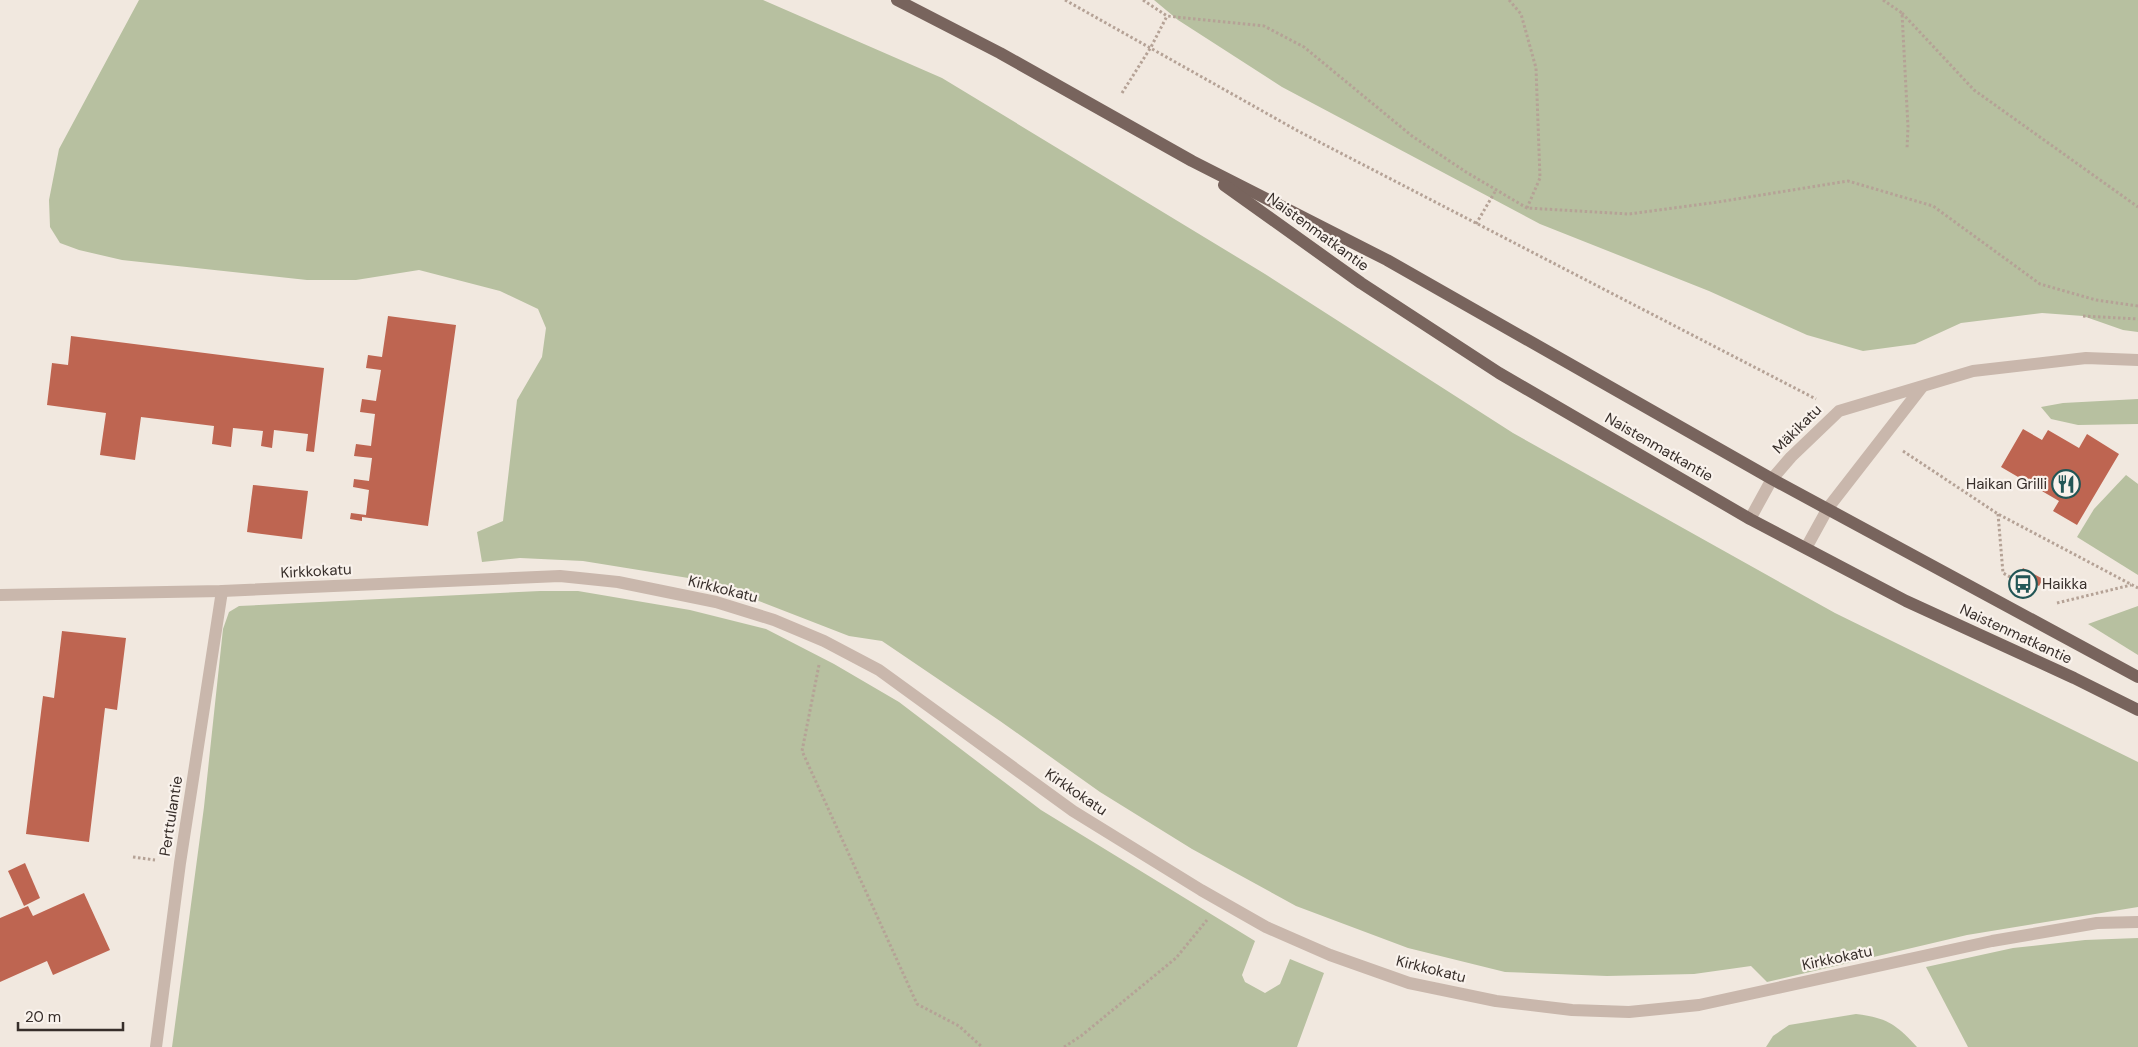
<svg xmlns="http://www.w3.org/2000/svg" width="2138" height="1047" font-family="'DM Sans',sans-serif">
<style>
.green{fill:#b7c0a0}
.building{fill:#be6551}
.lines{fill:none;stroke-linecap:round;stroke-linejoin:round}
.path{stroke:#b5a296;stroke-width:3;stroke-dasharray:2.5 2.5;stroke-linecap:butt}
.minor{stroke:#c9b7ac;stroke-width:12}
.primary{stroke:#78645d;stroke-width:12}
.labels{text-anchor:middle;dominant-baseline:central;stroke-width:4.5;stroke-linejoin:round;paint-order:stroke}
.street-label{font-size:15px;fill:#372e2a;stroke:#f9f2ec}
.poi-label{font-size:15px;fill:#372e2a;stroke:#f9f2ec;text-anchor:end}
</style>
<rect width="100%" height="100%" fill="#f1e8df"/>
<!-- green -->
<g class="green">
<polygon points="139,0 763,0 942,78 1265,274 1513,433 1835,613 2138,762 2138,907 1967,935 1767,982 1751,966 1694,974 1607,976 1505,972 1408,948 1296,906 1192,849 1100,792 1000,721 882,641 849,636 707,581 583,561 520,558 482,562 477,532 503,521 517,400 542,357 546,328 538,309 500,291 419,270 356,280 307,280 122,260 79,250 60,243 50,227 49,200 59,149"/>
<polygon points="1154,0 2138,0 2138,332 2123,330 2083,316 2042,313 1961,323 1915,344 1863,351 1807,335 1709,291 1540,224 1282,87 1178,20"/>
<polygon points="2138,399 2138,424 2078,425 2051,419 2041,407 2063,403"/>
<polygon points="2126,475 2138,484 2138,575 2077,537 2094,509"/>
<polygon points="540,591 578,591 690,610 766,629 834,664 899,702 1041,810 1255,941 1242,975 1245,982 1265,993 1280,984 1290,959 1324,973 1297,1047 172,1047 204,807 223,629 229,612 239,606"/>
<polygon points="2138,606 2138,655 2088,624"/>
<polygon points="2138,938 2138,1047 1968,1047 1926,967 2013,948 2085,940"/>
<path d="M1856,1014C1887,1018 1896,1024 1917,1047H1766L1773,1036L1789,1025Z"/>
</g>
<!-- building -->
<g class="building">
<polygon points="388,316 456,325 428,526 362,517 362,521 350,519 351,513 366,515 369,490 353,487 354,479 369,481 372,458 354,456 356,444 371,446 375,414 360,412 362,399 376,401 381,370 366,368 368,355 382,357"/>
<polygon points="71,336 324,368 314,452 306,451 308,434 274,430 272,448 261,446 263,431 233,428 231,447 212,444 214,426 141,417 135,460 100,455 106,413 47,405 52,363 68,365"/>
<polygon points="2023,429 2042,440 2048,430 2079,448 2087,434 2119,454 2077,525 2053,511 2059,501 2001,467"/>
<polygon points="253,485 308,491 302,539 247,532"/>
<polygon points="2023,568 2043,579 2039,586 2018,576"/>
<polygon points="62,631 126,638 117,710 105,708 89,842 26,834 43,696 54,698"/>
<polygon points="25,863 40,898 24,906 8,871"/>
<polygon points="84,893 110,950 53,975 47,961 0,982 0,918 28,906 33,916"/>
</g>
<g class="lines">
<!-- path -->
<g class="path">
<polyline points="1065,0 1298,131 1816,399"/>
<polyline points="1143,0 1167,16 1264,26 1304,47 1412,136 1466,172 1527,208 1629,214 1718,202 1848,181 1933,206 2040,284 2096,300 2138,306"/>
<polyline points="1509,0 1521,14 1536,68 1540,178 1527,208"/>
<polyline points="1883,0 1902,13 1908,127 1907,149"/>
<polyline points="1902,13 1974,90 2138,207"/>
<polyline points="1122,93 1151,47 1167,16"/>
<polyline points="1476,224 1496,190"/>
<polyline points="2083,316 2138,319"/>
<polyline points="1903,451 1998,514 2138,588"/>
<polyline points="1998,514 2003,573 2028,587"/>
<polyline points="2057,603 2131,585"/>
<polyline points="819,665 802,751 917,1004 959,1026 982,1047"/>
<polyline points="133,857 155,860"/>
<polyline points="1064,1047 1081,1036 1176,958 1207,920"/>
</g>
<!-- minor -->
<g class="minor">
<polyline points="1750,519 1772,479 1791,457 1839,411 1973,371 2086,358 2138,360"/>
<polyline points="1806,548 1828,508 1922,387"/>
<polyline points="0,595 222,591 560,576 618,582 716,602 774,620 824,641 879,670 1073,811 1201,890 1266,927 1330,955 1409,983 1496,1001 1572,1010 1629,1012 1699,1005 1992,941 2097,923 2138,922"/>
<polyline points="156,1047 180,863 222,591"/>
</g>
<!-- primary -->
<g class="primary">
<polyline points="897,0 1000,53 1192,161 1387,260 1772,479 2138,677"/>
<polyline points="1224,185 1361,283 1499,373 1750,519 1906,601 2074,678 2138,710"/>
</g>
</g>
<!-- icons -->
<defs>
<symbol id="restaurant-ring" viewBox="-11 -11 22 22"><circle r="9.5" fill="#f9f2ec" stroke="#225656" stroke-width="1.5"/><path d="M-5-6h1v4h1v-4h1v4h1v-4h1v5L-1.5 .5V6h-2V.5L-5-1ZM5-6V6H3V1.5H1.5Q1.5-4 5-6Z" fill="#225656"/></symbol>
<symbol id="bus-ring" viewBox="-11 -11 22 22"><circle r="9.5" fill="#f9f2ec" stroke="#225656" stroke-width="1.5"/><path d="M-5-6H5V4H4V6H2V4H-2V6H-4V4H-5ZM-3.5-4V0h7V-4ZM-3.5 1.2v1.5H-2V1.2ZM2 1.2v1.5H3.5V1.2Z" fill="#225656"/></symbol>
</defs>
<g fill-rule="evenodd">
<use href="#restaurant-ring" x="2050" y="468" width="32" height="32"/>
<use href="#bus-ring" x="2007" y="568" width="32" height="32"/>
</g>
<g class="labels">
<!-- street labels -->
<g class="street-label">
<text transform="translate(1318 232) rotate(36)">Naistenmatkantie</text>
<text transform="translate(1797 429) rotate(-45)">Mäkikatu</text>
<text transform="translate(1659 447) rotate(30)">Naistenmatkantie</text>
<text transform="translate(316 571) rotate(-3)">Kirkkokatu</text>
<text transform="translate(723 589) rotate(14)">Kirkkokatu</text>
<text transform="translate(2016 634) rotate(25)">Naistenmatkantie</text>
<text transform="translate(1076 792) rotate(34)">Kirkkokatu</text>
<text transform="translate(171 816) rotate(-81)">Perttulantie</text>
<text transform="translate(1837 958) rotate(-12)">Kirkkokatu</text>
<text transform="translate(1431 969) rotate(14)">Kirkkokatu</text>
</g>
<!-- poi labels -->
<g class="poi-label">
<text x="2047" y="484">Haikan Grilli</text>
<text x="2042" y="584" text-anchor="start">Haikka</text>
</g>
</g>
<!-- scale -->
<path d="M18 1022v8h105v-8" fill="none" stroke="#372e2a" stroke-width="2.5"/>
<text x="25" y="1022" font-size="15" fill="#372e2a" stroke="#f9f2ec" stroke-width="4" paint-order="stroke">20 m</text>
</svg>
